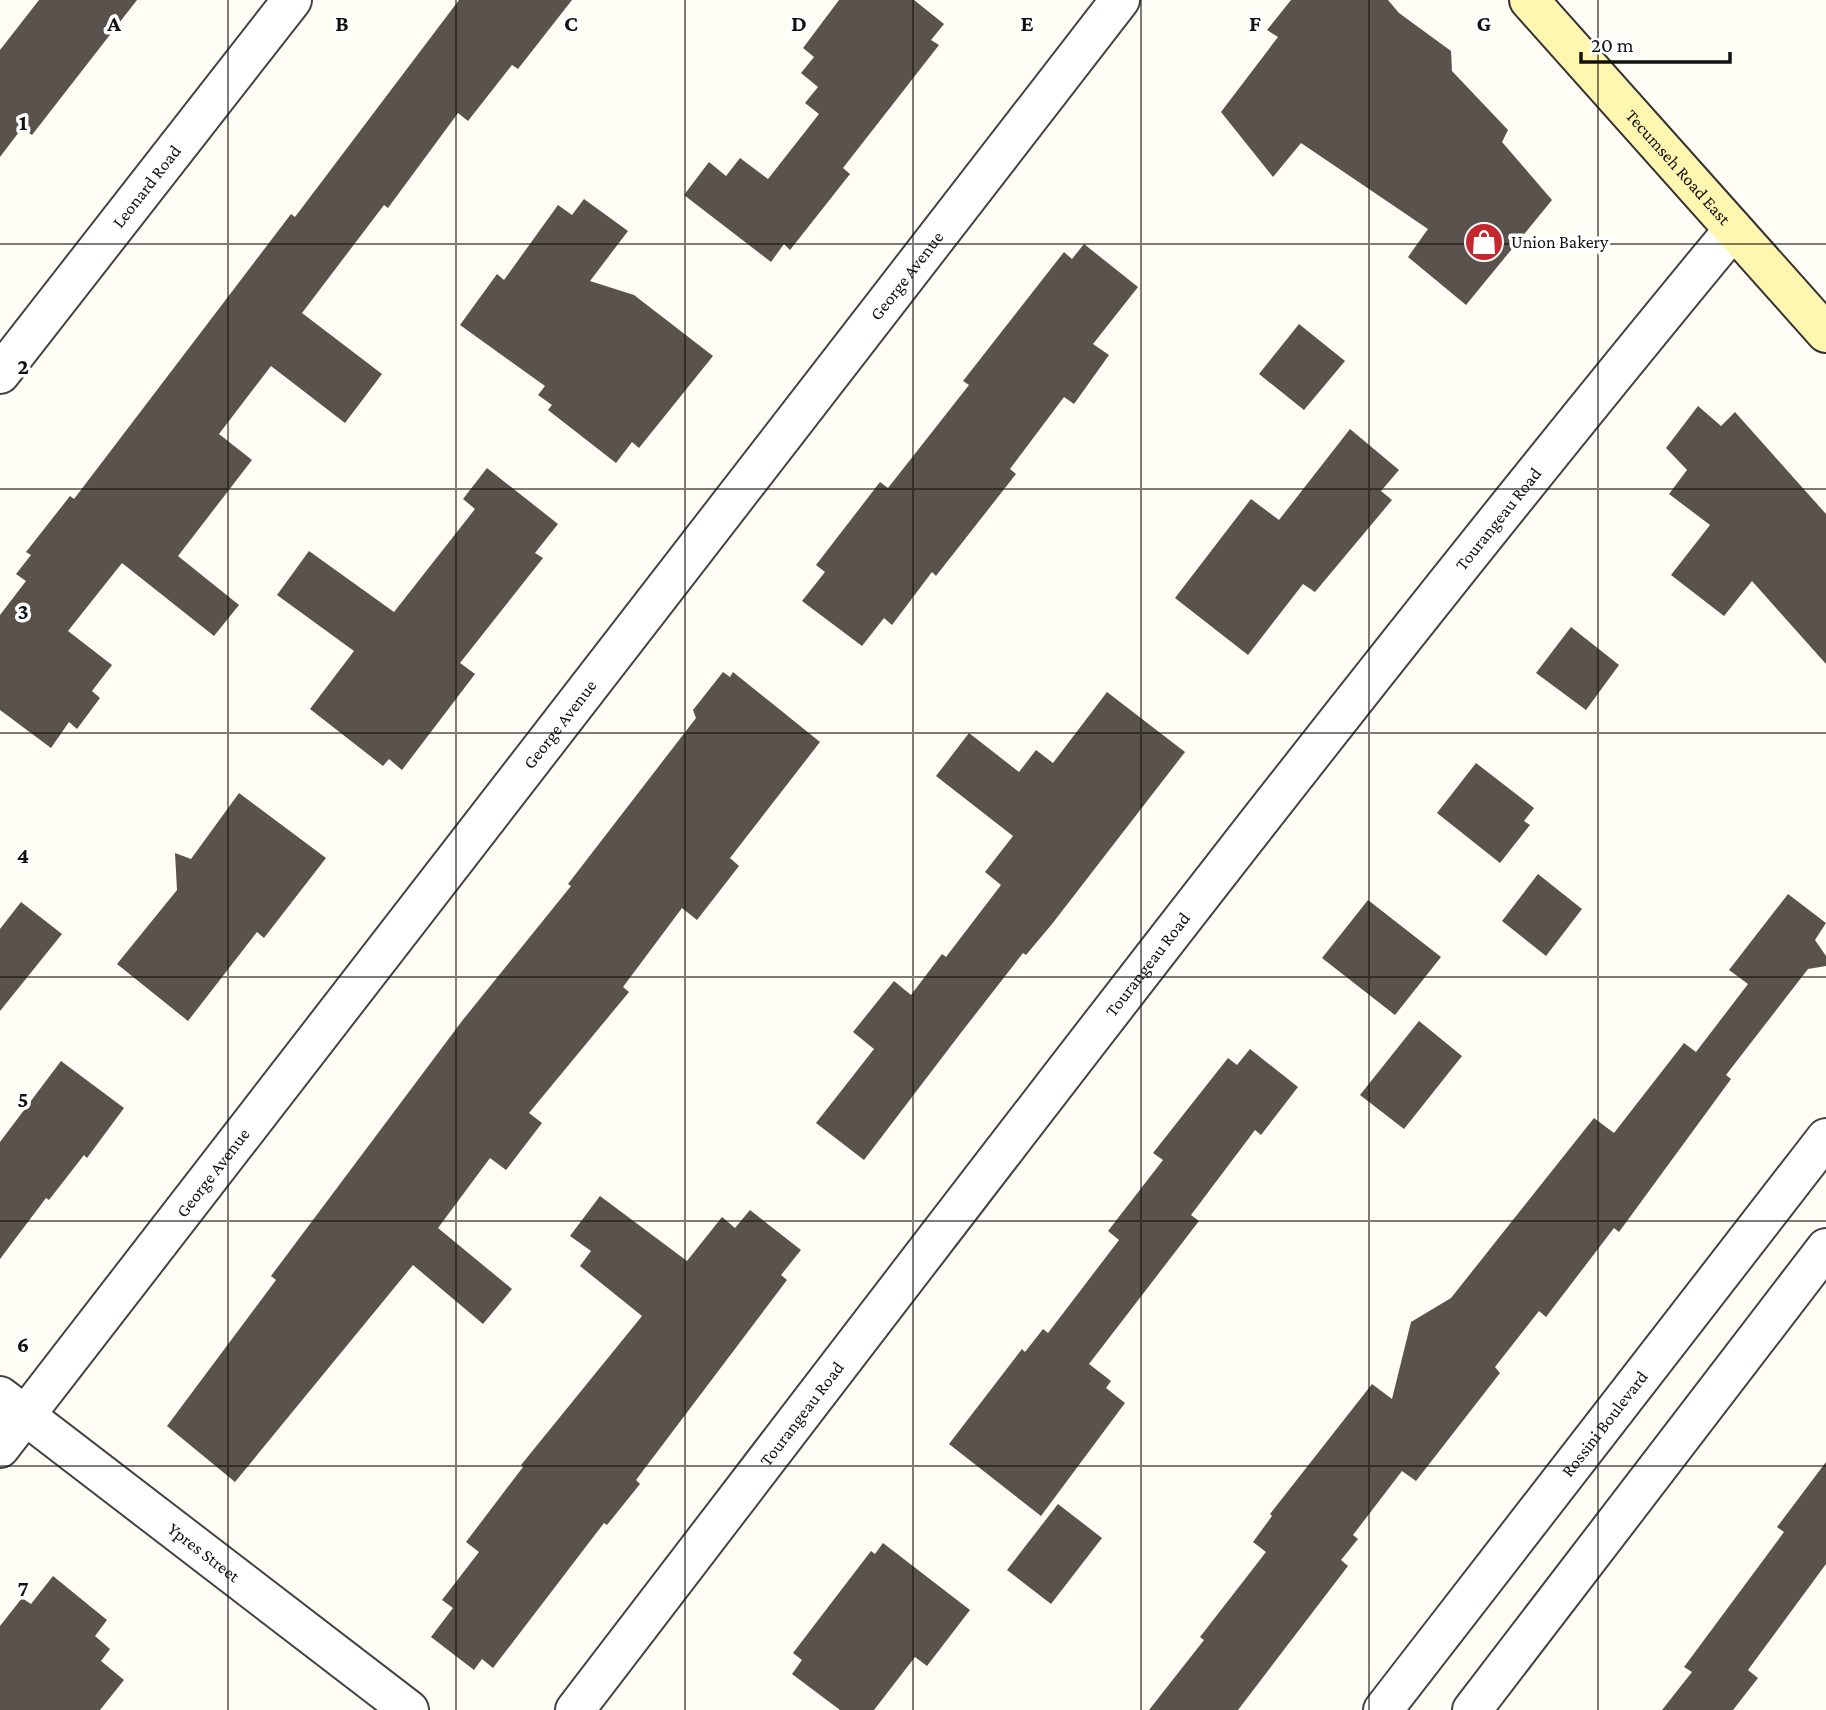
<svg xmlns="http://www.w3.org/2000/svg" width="1826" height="1710" font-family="'Crimson Pro',serif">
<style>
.building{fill:#5a524d}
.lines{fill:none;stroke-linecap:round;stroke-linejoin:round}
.minor-casing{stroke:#444;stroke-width:42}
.secondary-casing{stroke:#333;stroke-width:42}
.minor{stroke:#fff;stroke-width:38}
.secondary{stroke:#fff6b0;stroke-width:38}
.grid{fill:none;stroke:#111;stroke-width:2;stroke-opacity:0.55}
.labels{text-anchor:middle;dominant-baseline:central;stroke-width:7;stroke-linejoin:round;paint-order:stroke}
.street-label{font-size:18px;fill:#111;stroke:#fff}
.poi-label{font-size:18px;fill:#111;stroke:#fff;text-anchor:start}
.grid-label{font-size:23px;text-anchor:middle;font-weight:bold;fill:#111;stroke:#fff;stroke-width:7;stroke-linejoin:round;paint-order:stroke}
</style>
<rect width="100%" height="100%" fill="#fffdf5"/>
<!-- building -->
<g class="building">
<polygon points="39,0 137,0 32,135 22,128 0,157 0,50"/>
<polygon points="459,0 572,0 518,69 512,65 468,121 458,113 388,208 384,205 302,313 382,374 345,423 271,366 219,434 252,460 178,556 239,605 214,636 122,563 68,631 112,665 92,691 100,698 77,729 69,722 51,748 0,710 0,615 26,581 16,574 31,555 26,552 70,496 74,499 291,214 295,217"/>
<polygon points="839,0 914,0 944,24 931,40 939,45 843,168 850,174 790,250 784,244 771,262 684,195 709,162 726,176 740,158 768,179 819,114 805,103 818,87 801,73 814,57 803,48"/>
<polygon points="1291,0 1388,0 1399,13 1451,51 1452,71 1508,130 1502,142 1552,200 1466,305 1408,257 1428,229 1301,143 1273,177 1221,112 1278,37 1267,30"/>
<polygon points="584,199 628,231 590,281 634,295 713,356 639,448 632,442 616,463 548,410 552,405 538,395 545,386 460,325 497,274 504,280 558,205 572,215"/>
<polygon points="1084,244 1138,287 1093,344 1109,355 1074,404 1064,397 1010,469 1016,474 936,576 932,572 892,625 884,618 862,646 802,601 825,572 816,565 880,482 888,488 969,385 963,381 1064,252 1072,259"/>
<polygon points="1299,324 1345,361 1304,410 1259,374"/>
<polygon points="1698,406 1721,426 1735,412 1826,514 1826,664 1752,581 1724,616 1671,575 1710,525 1669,494 1687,470 1666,448"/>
<polygon points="1350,429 1399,470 1381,491 1392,500 1315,592 1303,584 1248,655 1175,598 1251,499 1279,520"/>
<polygon points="487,468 558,524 535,553 543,558 460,663 475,674 402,770 389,759 383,766 310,709 354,651 277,595 309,551 394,612 475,509 463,499"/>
<polygon points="1571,627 1619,665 1586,710 1536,673"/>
<polygon points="723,672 730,677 733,672 820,742 730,858 739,866 697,920 682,908 623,987 629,992 529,1113 542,1123 506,1170 490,1158 438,1228 512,1289 483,1324 413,1265 235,1482 167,1426 276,1280 271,1276 462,1021 571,886 568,884 696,718 693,710"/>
<polygon points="1107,692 1185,752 1052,924 1026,955 1023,953 960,1034 864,1160 816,1123 874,1049 853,1032 894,981 911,995 942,954 946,957 1001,885 985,872 1013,836 936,776 969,733 1019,772 1036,750 1053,763"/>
<polygon points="1476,763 1534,808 1524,821 1530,825 1500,863 1437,813"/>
<polygon points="239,793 326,858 264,938 257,932 188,1021 117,964 177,890 175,853 191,859"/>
<polygon points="1538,874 1582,909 1546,956 1502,921"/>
<polygon points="1788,894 1826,923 1815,940 1826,956 1826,966 1808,969 1726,1075 1731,1079 1619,1232 1614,1228 1546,1317 1539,1311 1495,1367 1500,1373 1416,1481 1402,1471 1353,1535 1358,1539 1341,1560 1348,1566 1238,1710 1149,1710 1204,1640 1200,1637 1266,1552 1253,1542 1272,1516 1270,1514 1372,1384 1392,1399 1411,1322 1451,1298 1594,1118 1614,1133 1684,1043 1696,1052 1748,984 1729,970"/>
<polygon points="1368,900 1441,957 1395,1015 1322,958"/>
<polygon points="21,902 62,934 0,1011 0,929"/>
<polygon points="1419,1021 1462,1056 1404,1129 1360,1095"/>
<polygon points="1250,1049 1298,1087 1261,1135 1255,1130 1191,1215 1199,1221 1089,1364 1111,1381 1106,1388 1125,1403 1041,1516 949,1444 1022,1349 1025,1352 1043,1329 1048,1333 1119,1240 1108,1231 1163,1160 1153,1153 1228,1058 1237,1065"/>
<polygon points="61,1061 124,1108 87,1158 84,1155 49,1200 46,1198 0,1259 0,1142"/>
<polygon points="600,1196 687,1261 722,1217 735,1228 750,1210 801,1250 781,1275 787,1280 636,1480 640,1484 607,1525 604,1523 493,1668 482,1659 474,1670 431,1637 453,1608 442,1600 479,1552 466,1542 523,1467 521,1465 642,1316 580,1266 591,1251 570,1236"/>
<polygon points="1826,1462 1826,1564 1748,1670 1758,1678 1733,1710 1662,1710 1692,1672 1684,1667 1784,1532 1777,1527"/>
<polygon points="1058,1504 1102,1538 1051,1604 1007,1570"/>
<polygon points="883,1543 970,1610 927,1666 915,1657 874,1710 840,1710 792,1674 802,1660 793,1653 871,1551 875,1554"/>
<polygon points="53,1576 107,1620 95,1636 110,1649 101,1661 124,1680 100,1710 0,1710 0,1626 22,1598 31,1604"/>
</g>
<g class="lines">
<defs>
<g id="minor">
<path id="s1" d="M0,374L292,0"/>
<path id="s2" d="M0,1396L409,1710"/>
<path id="s3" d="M0,1448L1120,0"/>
<path id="s4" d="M575,1710C956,1213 1334,713 1733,230"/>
<path id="s5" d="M1383,1710L1826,1138"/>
<polyline points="1472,1710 1826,1248"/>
</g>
<g id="secondary">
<path id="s6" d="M1529,0L1826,333"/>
</g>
</defs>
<!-- minor casing -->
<use href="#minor" class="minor-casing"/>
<!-- secondary casing -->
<use href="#secondary" class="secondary-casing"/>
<!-- minor -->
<use href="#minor" class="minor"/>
<!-- secondary -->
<use href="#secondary" class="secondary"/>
</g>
<!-- grid -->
<path class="grid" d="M228,0V1710M456,0V1710M685,0V1710M913,0V1710M1141,0V1710M1369,0V1710M1598,0V1710M0,244H1826M0,489H1826M0,733H1826M0,977H1826M0,1221H1826M0,1466H1826"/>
<!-- icons -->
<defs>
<symbol id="shop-disc" viewBox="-11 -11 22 22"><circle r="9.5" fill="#c4262e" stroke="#fff"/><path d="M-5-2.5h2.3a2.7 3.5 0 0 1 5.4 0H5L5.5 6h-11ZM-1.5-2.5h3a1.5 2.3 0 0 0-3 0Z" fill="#fff"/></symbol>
</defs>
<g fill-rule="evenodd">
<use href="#shop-disc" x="1462" y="220" width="44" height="44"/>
</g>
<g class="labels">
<!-- street labels -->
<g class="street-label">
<text stroke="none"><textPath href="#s6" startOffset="224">Tecumseh Road East</textPath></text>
<text stroke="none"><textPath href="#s1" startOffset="238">Leonard Road</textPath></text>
<text stroke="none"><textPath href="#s3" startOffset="1482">George Avenue</textPath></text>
<text stroke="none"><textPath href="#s4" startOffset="1507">Tourangeau Road</textPath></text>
<text stroke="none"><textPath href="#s3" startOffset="915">George Avenue</textPath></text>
<text stroke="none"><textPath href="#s4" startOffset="940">Tourangeau Road</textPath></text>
<text stroke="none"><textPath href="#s3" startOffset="348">George Avenue</textPath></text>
<text stroke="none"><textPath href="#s4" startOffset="373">Tourangeau Road</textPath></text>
<text stroke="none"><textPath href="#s5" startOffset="362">Rossini Boulevard</textPath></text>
<text stroke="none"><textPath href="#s2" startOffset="257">Ypres Street</textPath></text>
</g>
<!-- poi labels -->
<g class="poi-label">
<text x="1511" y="242">Union Bakery</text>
</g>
</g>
<g class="grid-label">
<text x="114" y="31">A</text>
<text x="342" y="31">B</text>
<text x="571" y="31">C</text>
<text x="799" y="31">D</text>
<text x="1027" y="31">E</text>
<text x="1255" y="31">F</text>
<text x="1484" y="31">G</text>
<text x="23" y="130">1</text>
<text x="23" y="374">2</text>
<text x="23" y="619">3</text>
<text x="23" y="863">4</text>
<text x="23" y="1107">5</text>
<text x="23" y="1352">6</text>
<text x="23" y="1596">7</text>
</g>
<!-- scale -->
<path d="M1581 52v10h149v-10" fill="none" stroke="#111111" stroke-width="3.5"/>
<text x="1591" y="52" font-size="21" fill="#111111" stroke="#ffffff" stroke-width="5" paint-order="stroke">20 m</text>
</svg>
